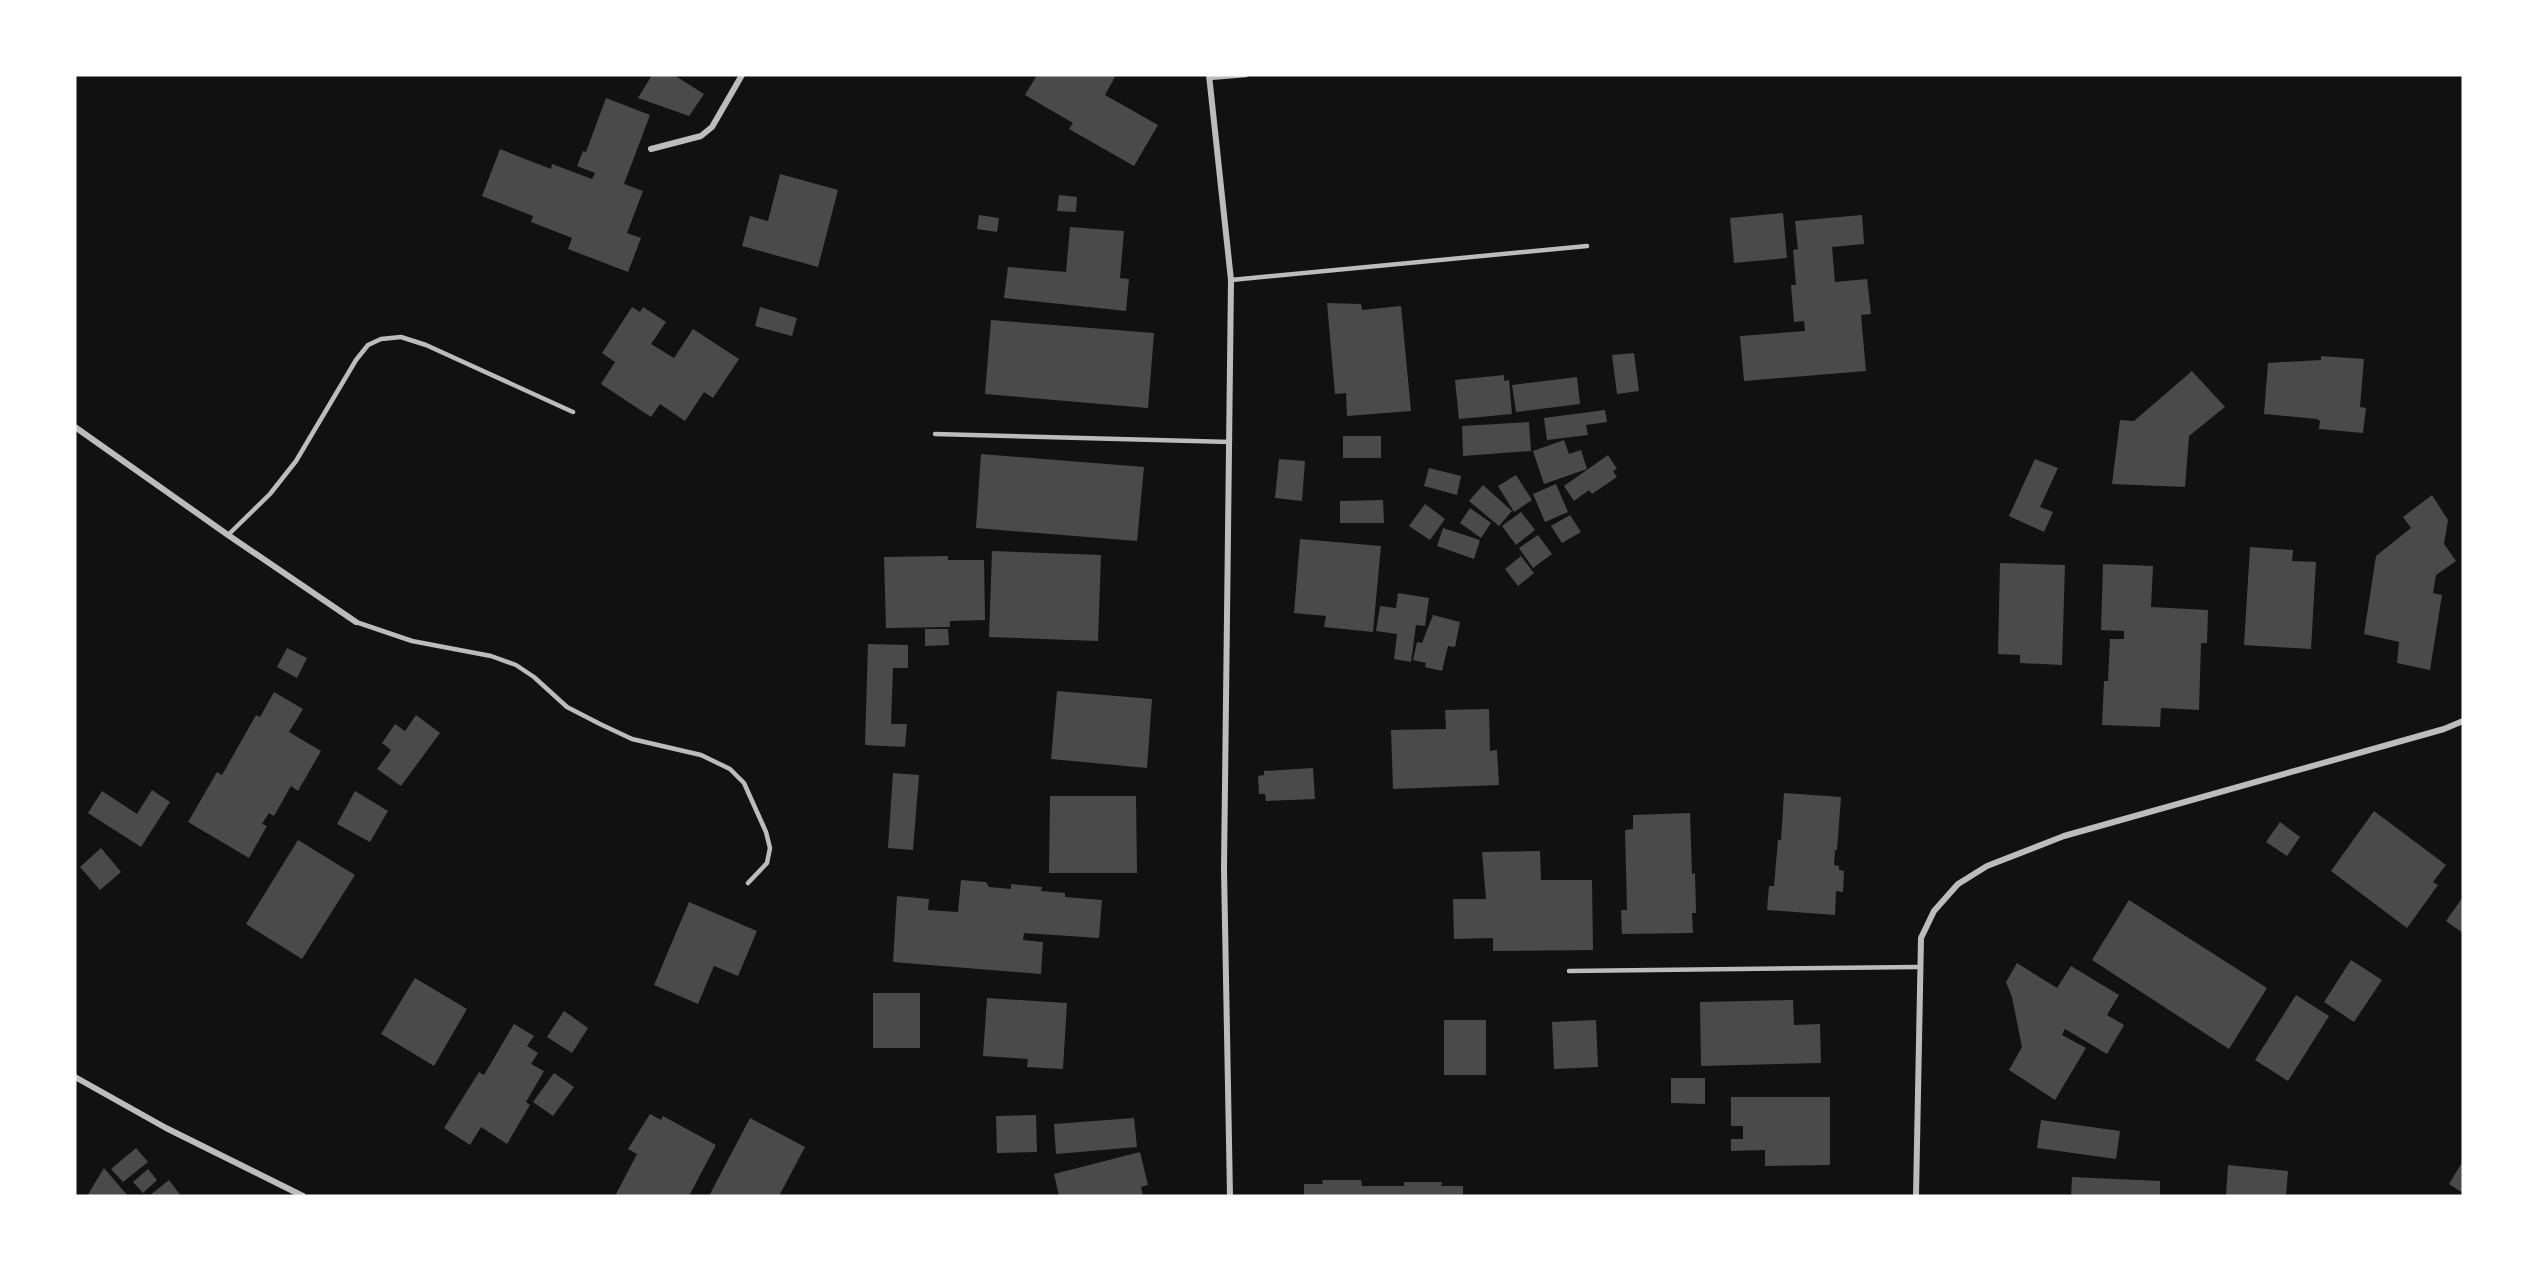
<svg xmlns="http://www.w3.org/2000/svg" width="2538" height="1271" font-family="'Crimson Pro',serif">
<style>
.building{fill:#4a4a4a}
.lines{fill:none;stroke-linecap:round;stroke-linejoin:round}
.service{stroke:#bcbcbc;stroke-width:4.5}
.minor{stroke:#bcbcbc;stroke-width:6}
</style>
<rect width="100%" height="100%" fill="#111"/>
<!-- building -->
<g class="building">
<polygon points="652,75 674,75 704,94 689,116 638,98"/>
<polygon points="1037,75 1116,75 1105,95 1158,125 1134,166 1069,129 1073,123 1025,95"/>
<polygon points="606,98 650,115 624,184 643,191 627,233 641,238 628,272 568,249 572,238 531,222 533,216 482,196 500,149 551,169 552,164 592,179 595,173 577,166 583,151 586,152"/>
<polygon points="780,174 838,190 818,267 742,246 750,216 768,221"/>
<polygon points="1059,195 1077,197 1076,212 1057,211"/>
<polygon points="1783,213 1787,258 1734,263 1730,218"/>
<polygon points="979,215 999,218 997,232 977,229"/>
<polygon points="1862,215 1864,244 1832,247 1835,282 1867,279 1871,314 1861,315 1866,371 1744,381 1740,336 1805,331 1804,321 1794,322 1791,285 1796,285 1793,250 1798,249 1795,221"/>
<polygon points="1070,227 1124,231 1120,278 1129,279 1126,311 1004,298 1008,267 1066,272"/>
<polygon points="1327,303 1361,304 1362,310 1401,306 1411,411 1347,416 1346,393 1335,394"/>
<polygon points="632,307 640,312 643,307 666,322 651,344 674,358 693,329 739,359 713,398 704,392 685,421 660,404 651,417 601,384 615,362 602,353"/>
<polygon points="760,307 797,318 792,336 755,326"/>
<polygon points="991,320 1154,333 1148,408 985,394"/>
<polygon points="1634,353 1639,391 1617,394 1612,355"/>
<polygon points="2321,356 2364,359 2360,407 2366,408 2363,433 2319,429 2320,421 2317,419 2264,414 2268,363 2321,360"/>
<polygon points="2192,371 2225,407 2189,436 2185,487 2112,484 2120,420 2134,421"/>
<polygon points="1504,375 1504,381 1509,380 1512,414 1459,419 1455,380"/>
<polygon points="1577,377 1580,404 1516,412 1512,385"/>
<polygon points="1605,410 1607,422 1586,425 1588,435 1547,440 1544,418"/>
<polygon points="1529,422 1531,451 1463,456 1462,426"/>
<rect x="1343" y="436" width="38" height="22"/>
<polygon points="1564,440 1569,454 1581,450 1587,469 1544,484 1533,451"/>
<polygon points="981,454 1144,467 1137,541 976,528"/>
<polygon points="1608,455 1617,469 1613,471 1617,477 1592,494 1589,490 1574,501 1564,486"/>
<polygon points="1279,459 1305,461 1302,501 1275,498"/>
<polygon points="2035,459 2058,468 2040,507 2053,512 2044,532 2009,516"/>
<polygon points="1429,468 1461,476 1457,495 1424,486"/>
<polygon points="1516,475 1532,500 1514,512 1498,486"/>
<polygon points="1556,484 1568,512 1545,522 1533,494"/>
<polygon points="1483,485 1512,511 1499,526 1469,501"/>
<polygon points="2432,495 2448,520 2444,544 2456,561 2436,575 2433,593 2442,595 2430,670 2397,663 2399,642 2364,634 2376,556 2411,528 2403,517"/>
<polygon points="1383,500 1384,523 1340,523 1340,501"/>
<polygon points="1425,504 1445,519 1430,540 1409,526"/>
<polygon points="1470,508 1491,523 1481,538 1460,523"/>
<polygon points="1521,512 1535,530 1516,545 1502,526"/>
<polygon points="1570,515 1581,532 1562,543 1551,526"/>
<polygon points="1443,528 1480,540 1474,559 1437,546"/>
<polygon points="1538,535 1552,554 1533,568 1519,548"/>
<polygon points="1300,539 1381,546 1373,632 1324,627 1326,616 1294,613"/>
<polygon points="2250,547 2293,550 2292,561 2316,562 2311,649 2244,645"/>
<polygon points="992,551 1101,555 1098,641 989,637"/>
<polygon points="948,556 948,560 984,560 985,620 950,621 950,627 886,628 884,557"/>
<polygon points="1521,556 1534,573 1518,586 1505,569"/>
<polygon points="2000,563 2065,565 2062,665 2020,663 2020,655 1998,654"/>
<polygon points="2103,564 2153,566 2151,607 2208,610 2207,643 2201,643 2199,710 2161,708 2160,727 2102,725 2104,681 2108,681 2110,639 2124,639 2124,631 2101,630"/>
<polygon points="1398,593 1429,598 1425,626 1416,625 1411,662 1394,659 1397,634 1376,631 1380,606 1396,608"/>
<polygon points="1433,615 1460,622 1455,647 1448,646 1442,671 1425,667 1426,663 1413,660 1417,642 1422,643"/>
<polygon points="925,629 948,629 949,645 925,646"/>
<polygon points="868,644 908,645 908,668 893,668 891,724 907,724 905,747 865,745"/>
<polygon points="287,648 307,658 297,678 277,667"/>
<polygon points="1057,691 1152,699 1147,768 1051,759"/>
<polygon points="274,692 303,709 289,732 321,751 298,791 291,786 274,816 269,813 262,824 267,826 249,858 188,822 217,772 222,775 256,715 260,717"/>
<polygon points="1489,709 1490,751 1497,750 1499,785 1393,789 1391,730 1446,729 1445,710"/>
<polygon points="416,715 440,733 401,786 377,769 391,750 382,743 395,724 405,731"/>
<polygon points="1313,768 1315,799 1266,801 1265,794 1259,794 1258,776 1264,775 1264,771"/>
<polygon points="893,773 919,775 913,850 888,848"/>
<polygon points="152,790 170,802 141,847 88,813 102,791 137,814"/>
<polygon points="355,791 388,811 370,842 337,824"/>
<polygon points="1784,793 1841,797 1837,850 1835,850 1834,865 1839,866 1839,870 1844,871 1843,892 1836,891 1835,915 1767,910 1769,886 1774,886 1778,840 1781,840"/>
<polygon points="1050,796 1136,796 1137,873 1049,873"/>
<polygon points="2374,811 2446,865 2433,882 2438,885 2407,928 2331,871"/>
<polygon points="1690,813 1692,874 1695,873 1696,913 1692,913 1693,933 1622,934 1621,910 1627,910 1625,830 1633,829 1633,815"/>
<polygon points="2280,822 2300,837 2287,856 2266,842"/>
<polygon points="298,840 355,875 302,959 246,924"/>
<polygon points="101,848 121,872 100,890 80,867"/>
<polygon points="1540,851 1541,880 1592,880 1593,950 1493,951 1493,938 1454,939 1453,899 1486,899 1482,852"/>
<polygon points="961,880 986,882 989,887 1011,889 1011,884 1042,887 1041,891 1065,893 1065,897 1102,900 1099,938 1024,933 1023,940 1043,942 1041,974 893,962 897,896 929,899 928,910 958,912"/>
<polygon points="2463,897 2463,933 2446,921"/>
<polygon points="2129,900 2267,988 2229,1049 2092,960"/>
<polygon points="689,902 757,931 738,976 714,966 698,1004 654,985"/>
<polygon points="2351,960 2382,980 2354,1022 2324,1002"/>
<polygon points="2017,963 2057,988 2071,966 2119,995 2107,1015 2124,1025 2107,1054 2065,1029 2062,1035 2086,1048 2055,1100 2009,1070 2022,1047 2012,997 2006,982"/>
<polygon points="415,978 467,1009 434,1066 381,1034"/>
<rect x="873" y="993" width="47" height="55"/>
<polygon points="2296,995 2329,1016 2288,1081 2255,1060"/>
<polygon points="987,998 1067,1003 1063,1069 1027,1067 1028,1059 983,1056"/>
<polygon points="1793,1000 1794,1025 1820,1024 1821,1063 1701,1066 1700,1002"/>
<polygon points="564,1011 588,1028 572,1053 547,1037"/>
<rect x="1444" y="1020" width="42" height="55"/>
<polygon points="1596,1020 1598,1067 1554,1069 1552,1022"/>
<polygon points="514,1024 534,1036 527,1046 538,1053 531,1064 544,1071 526,1102 530,1105 507,1144 481,1127 470,1145 444,1128 479,1072 484,1075"/>
<polygon points="554,1073 574,1087 553,1116 533,1102"/>
<polygon points="1671,1078 1705,1078 1705,1104 1671,1103"/>
<polygon points="1731,1097 1830,1097 1830,1165 1765,1166 1765,1150 1731,1151 1731,1139 1743,1139 1743,1126 1731,1126"/>
<polygon points="650,1114 661,1120 663,1116 716,1145 689,1196 615,1196 637,1154 628,1149"/>
<polygon points="1036,1115 1037,1152 997,1153 996,1116"/>
<polygon points="750,1118 805,1147 779,1196 709,1196"/>
<polygon points="1134,1118 1137,1147 1056,1154 1054,1124"/>
<polygon points="2041,1120 2120,1131 2116,1159 2037,1148"/>
<polygon points="136,1148 148,1162 123,1182 111,1169"/>
<polygon points="1140,1152 1148,1185 1141,1187 1143,1196 1059,1196 1054,1174"/>
<polygon points="2463,1161 2463,1193 2449,1184"/>
<polygon points="2228,1165 2288,1171 2286,1196 2226,1196"/>
<polygon points="104,1168 128,1196 87,1196"/>
<polygon points="148,1169 157,1180 143,1193 133,1182"/>
<polygon points="2072,1177 2160,1181 2160,1196 2071,1196"/>
<polygon points="169,1180 181,1196 149,1196"/>
<polygon points="1322,1180 1361,1180 1362,1186 1404,1186 1404,1182 1442,1182 1441,1186 1463,1186 1463,1196 1304,1196 1304,1184 1323,1184"/>
</g>
<g class="lines">
<!-- service -->
<g class="service">
<polyline points="1209,78 1246,75"/>
<polyline points="1231,280 1587,246"/>
<polyline points="935,434 1230,442"/>
<polyline points="228,535 270,494 296,461 356,360 368,345 381,339 401,337 426,345 573,412"/>
<polyline points="356,622 412,641 491,656 516,665 534,677 567,707 600,724 632,739 701,755 730,769 744,783 766,832 770,848 767,863 748,883"/>
<polyline points="1569,971 1918,967"/>
</g>
<!-- minor -->
<g class="minor">
<polyline points="1209,75 1231,280 1224,869 1230,1196"/>
<polyline points="651,149 701,136 712,127 742,75"/>
<polyline points="75,427 228,535 356,622"/>
<polyline points="75,1077 166,1128 303,1196"/>
<polyline points="1916,1196 1921,938 1934,911 1958,884 1987,866 2064,836 2444,729 2463,721"/>
</g>
</g>
<!-- border -->
<rect width="2538" height="1271" fill="none" stroke="#ffffff" stroke-width="153"/>
</svg>
